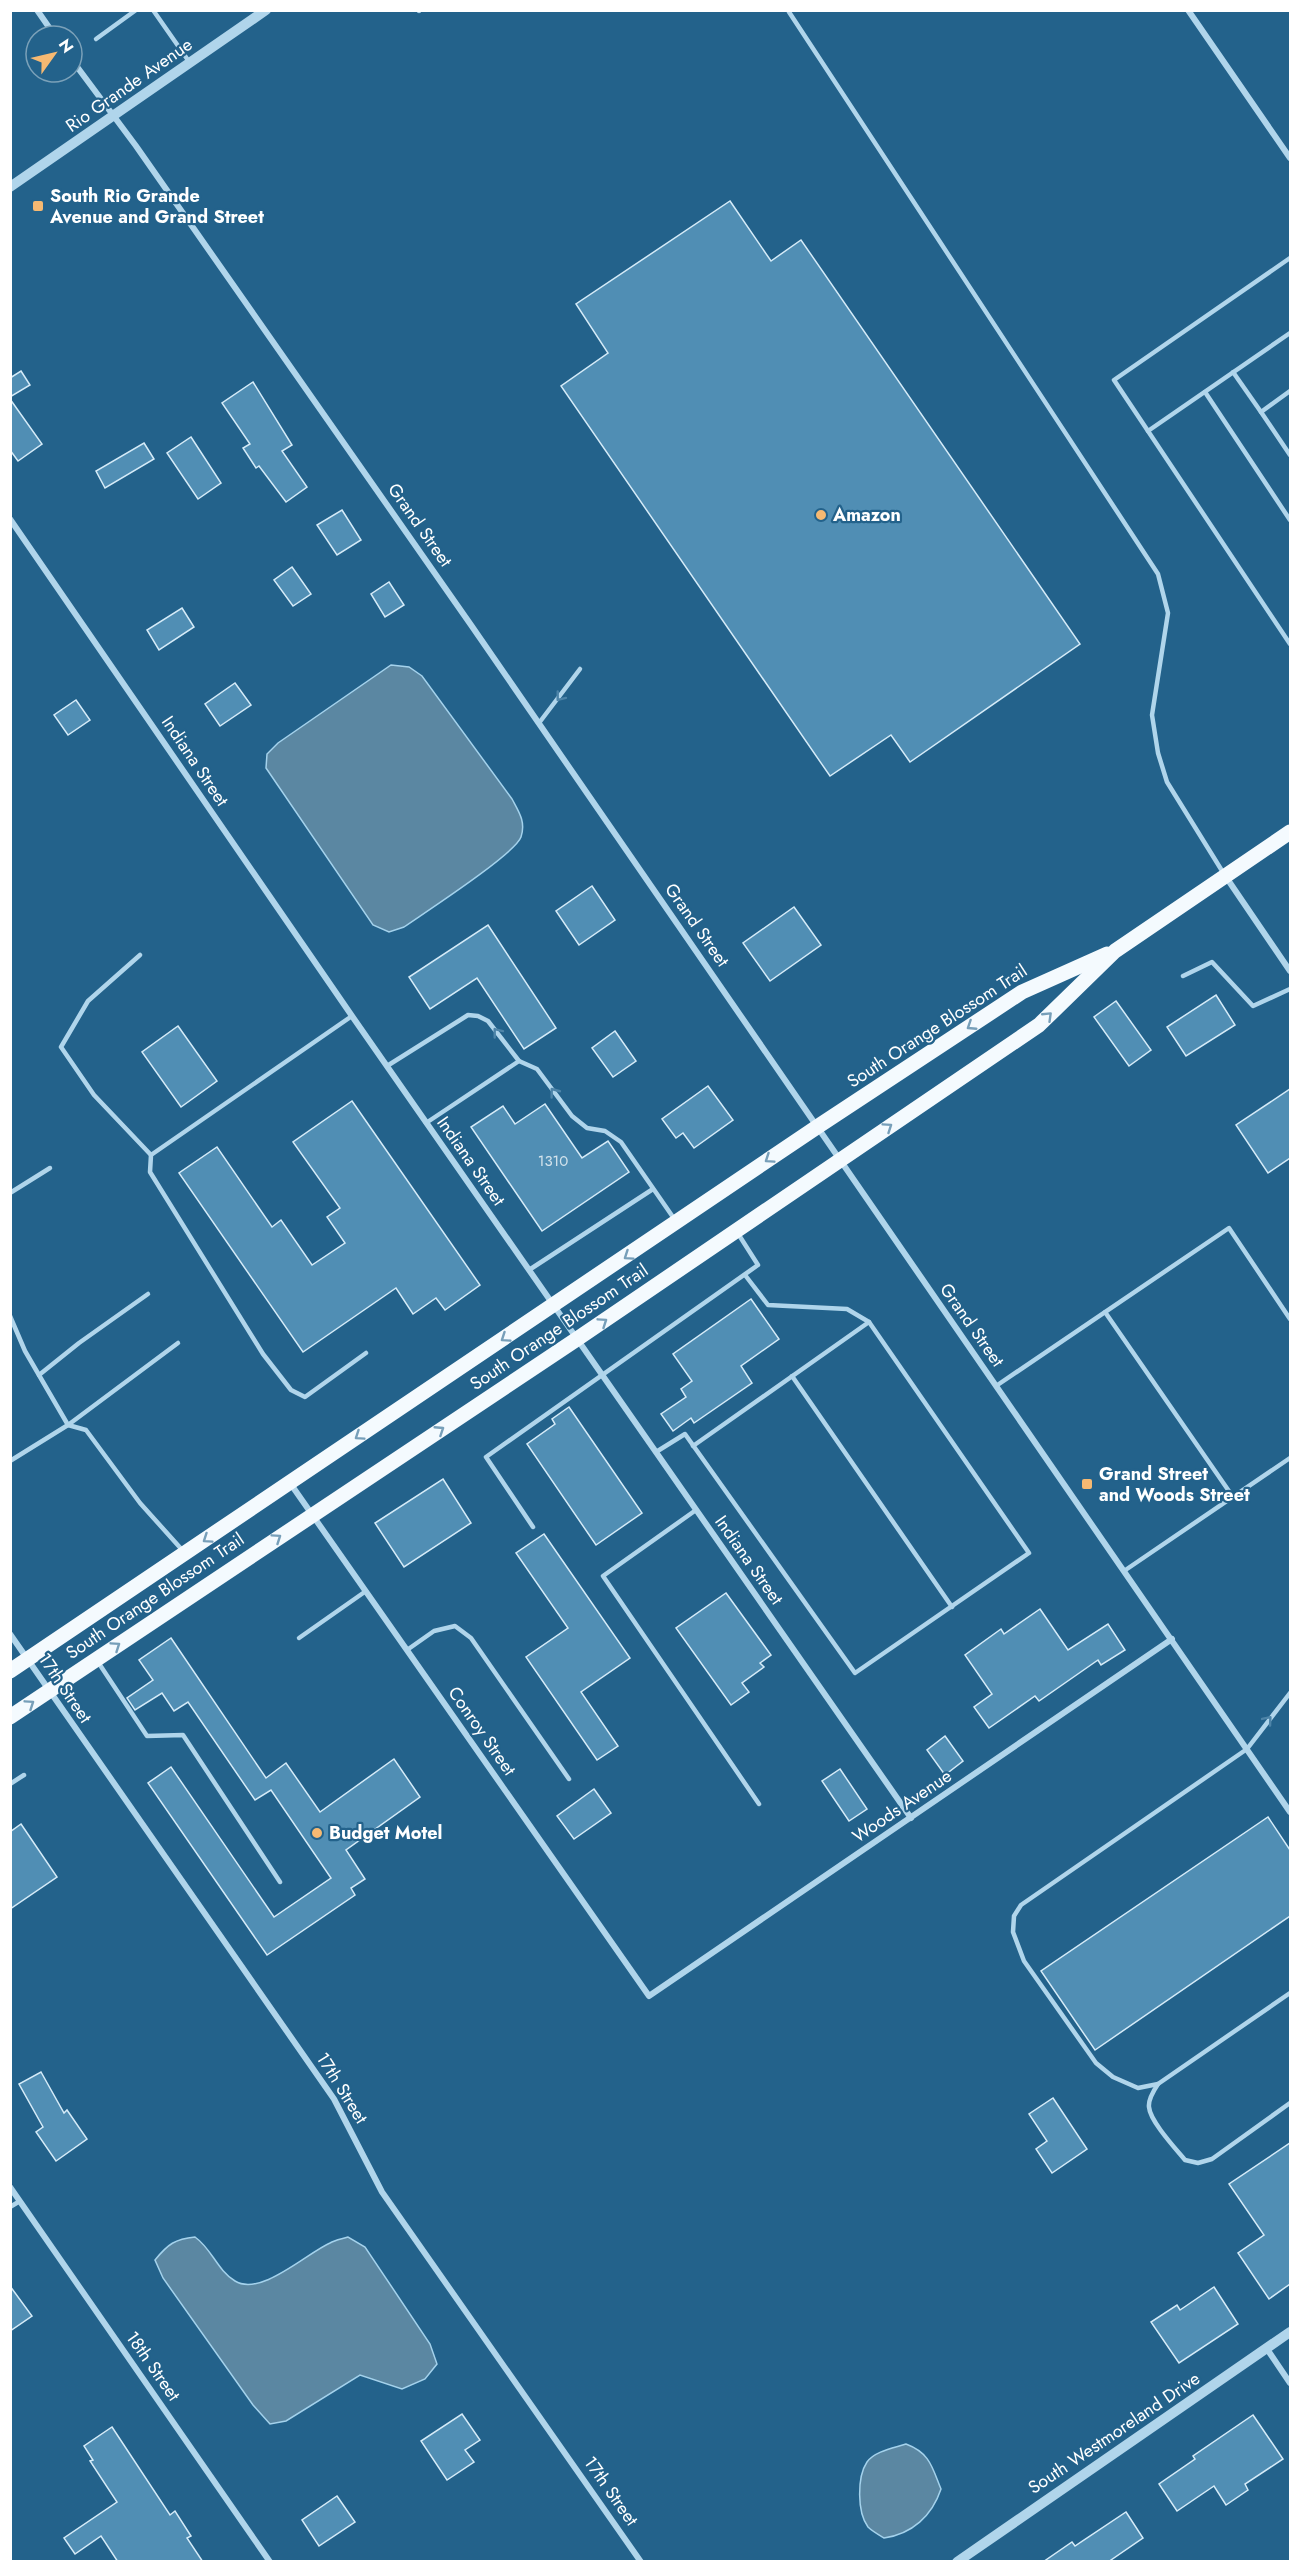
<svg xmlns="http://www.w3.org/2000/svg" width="1301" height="2572" font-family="Jost,sans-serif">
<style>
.water{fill:#5b87a2;stroke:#a4d2ec;stroke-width:1.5}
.building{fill:#508eb4;stroke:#d5ebf8;stroke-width:1.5}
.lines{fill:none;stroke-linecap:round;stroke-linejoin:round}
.service{stroke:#b0d5eb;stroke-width:4.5}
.minor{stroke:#b0d5eb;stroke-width:6}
.tertiary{stroke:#b0d5eb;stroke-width:10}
.primary{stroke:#f4fafe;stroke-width:15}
.oneway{stroke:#4d84a8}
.oneway2{stroke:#779fb9}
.poi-dot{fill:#f6b972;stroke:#23628b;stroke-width:2}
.labels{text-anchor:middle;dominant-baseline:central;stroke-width:4.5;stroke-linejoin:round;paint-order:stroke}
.number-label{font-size:15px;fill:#d3e3ec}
.street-label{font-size:18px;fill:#fff;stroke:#23628b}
.poi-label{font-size:18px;font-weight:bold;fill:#fff;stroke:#23628b;text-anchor:start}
</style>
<rect width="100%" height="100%" fill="#23628b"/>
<!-- water -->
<g class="water">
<path d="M391,665L409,667L422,676L512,799C519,812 526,822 521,837C515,854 424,913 404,927L389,932L373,925L266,768L267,754L278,743Z"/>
<path d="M195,2237C212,2249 217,2270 235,2281C261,2297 307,2253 330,2243C335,2240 342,2239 348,2237L365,2247L430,2344L437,2364L425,2379L402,2389L360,2375L286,2421L270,2424L253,2405L163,2278L155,2260C168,2244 175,2239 195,2237Z"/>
<path d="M906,2444C930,2453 932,2467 941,2489C932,2516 912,2534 884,2538C879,2535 872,2531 868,2527C857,2512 857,2477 867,2462C875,2451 894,2448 906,2444Z"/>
</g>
<!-- building -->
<g class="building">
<polygon points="730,201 771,261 801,240 1080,644 910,762 891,735 830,776 561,386 608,353 576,304"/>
<polygon points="21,371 30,385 10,397 10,378"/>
<polygon points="253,382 292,445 282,451 307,487 286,502 259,466 256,468 243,448 250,444 222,403"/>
<polygon points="10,399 42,444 18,461 10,450"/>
<polygon points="191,437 221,483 198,499 167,453"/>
<polygon points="144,443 154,459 105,488 96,471"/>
<polygon points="342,510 361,540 337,555 317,525"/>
<polygon points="292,567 311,594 293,606 274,580"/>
<polygon points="389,582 404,605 385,617 371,594"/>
<polygon points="182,608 194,627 159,650 147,630"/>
<polygon points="235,683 251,705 220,726 205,704"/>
<polygon points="76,700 90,720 68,735 54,715"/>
<polygon points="592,886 615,920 579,945 556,911"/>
<polygon points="794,907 821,945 770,981 743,943"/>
<polygon points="488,925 556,1028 524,1049 477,978 430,1009 409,977"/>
<polygon points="1216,995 1235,1025 1186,1056 1167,1027"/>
<polygon points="1116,1001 1151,1050 1129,1066 1094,1017"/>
<polygon points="178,1026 217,1081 181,1107 142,1052"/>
<polygon points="615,1031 636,1061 613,1077 592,1048"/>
<polygon points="708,1086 733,1120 694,1148 683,1133 676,1138 662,1119"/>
<polygon points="1290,1089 1290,1158 1268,1173 1236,1125"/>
<polygon points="352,1101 480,1285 445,1310 436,1298 413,1314 396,1288 303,1352 179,1173 217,1147 272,1227 281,1220 312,1265 345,1243 327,1217 340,1208 293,1142"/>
<polygon points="545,1104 582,1158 608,1141 629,1172 542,1231 471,1127 503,1106 515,1124"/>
<polygon points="751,1299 779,1339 741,1366 752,1383 694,1423 691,1418 673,1431 661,1414 686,1397 681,1389 692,1381 673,1354"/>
<polygon points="569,1407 642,1513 596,1545 527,1444 555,1424 552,1419"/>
<polygon points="443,1479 471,1523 404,1567 375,1523"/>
<polygon points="544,1534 630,1658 581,1692 618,1746 597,1760 526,1657 568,1628 516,1553"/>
<polygon points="726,1593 771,1655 760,1663 764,1667 742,1683 749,1692 731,1705 676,1628"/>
<polygon points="1040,1609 1068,1650 1108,1624 1125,1650 1101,1665 1098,1660 1039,1701 1035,1696 989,1728 974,1707 992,1694 965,1655 1001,1629 1004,1634"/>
<polygon points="171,1638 266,1778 286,1763 320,1812 394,1759 420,1797 346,1850 365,1879 351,1888 355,1895 267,1955 148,1783 171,1767 274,1917 331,1878 271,1790 255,1800 188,1702 174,1711 162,1693 135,1710 127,1698 153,1680 139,1660"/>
<polygon points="945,1736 963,1761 945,1775 927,1750"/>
<polygon points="840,1769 867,1809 849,1821 822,1781"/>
<polygon points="594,1789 611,1813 574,1839 557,1816"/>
<polygon points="1268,1817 1290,1850 1290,1916 1095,2050 1041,1971"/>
<polygon points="21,1824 57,1877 10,1909 10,1832"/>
<polygon points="41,2072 64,2113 67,2110 87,2139 56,2161 36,2132 43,2127 19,2084"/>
<polygon points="1053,2098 1087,2149 1052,2173 1036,2149 1047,2141 1029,2114"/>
<polygon points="1290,2143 1290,2284 1269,2299 1238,2253 1264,2235 1229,2184"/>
<polygon points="10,2286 32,2316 10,2331"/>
<polygon points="1214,2287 1238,2324 1179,2363 1151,2322 1177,2305 1180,2310"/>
<polygon points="462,2414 480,2440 465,2450 474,2462 447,2480 421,2441"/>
<polygon points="1253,2415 1283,2459 1245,2484 1248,2490 1226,2505 1214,2486 1177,2511 1159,2484 1195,2459 1193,2456"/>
<polygon points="112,2427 170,2515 175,2511 191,2536 187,2538 203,2562 118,2562 101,2536 75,2554 64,2538 117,2502 90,2461 93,2460 84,2446"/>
<polygon points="337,2496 355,2522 319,2546 302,2520"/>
<polygon points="1126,2512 1143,2538 1108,2562 1043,2562 1072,2542 1075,2546"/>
</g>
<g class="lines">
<!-- service -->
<g class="service">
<polyline points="153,10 190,63"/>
<polyline points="419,10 419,11"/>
<polyline points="789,12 1158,574 1168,613 1152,715 1158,753 1167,782 1224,874"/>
<polyline points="96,39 136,10"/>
<polyline points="1290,258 1114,380 1290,644"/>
<polyline points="1233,372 1261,412"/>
<polyline points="1290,391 1261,412 1290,455"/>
<polyline points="1205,392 1290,520"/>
<polyline points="1148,431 1290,333"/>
<polyline points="539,723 580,669"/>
<polyline points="140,955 88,1001 61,1047 94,1095 151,1155"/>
<polyline points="1183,976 1212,962 1253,1006 1290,989"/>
<polyline points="352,1016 151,1155 150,1172 263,1354 291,1390 305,1397 366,1353"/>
<polyline points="387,1066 468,1015 478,1016 488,1021 519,1061 537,1069 572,1116 587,1128 605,1131 621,1142 675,1220"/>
<polyline points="426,1123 519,1061"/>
<polyline points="10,1193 50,1168"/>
<polyline points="529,1270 653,1189"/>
<polyline points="1105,1312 1233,1497"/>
<polyline points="10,1316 25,1351 68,1425 86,1430 140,1503 184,1552"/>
<polyline points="39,1375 79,1343 148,1294"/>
<polyline points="792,1376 952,1607"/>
<polyline points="996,1386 1229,1228 1290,1319"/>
<polyline points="693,1446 869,1322"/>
<polyline points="656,1452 685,1434 855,1673 1029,1553 869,1322 847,1309 768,1305 745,1275"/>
<polyline points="10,1461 68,1425 178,1343"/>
<polyline points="696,1510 603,1576 759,1804"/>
<polyline points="533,1527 486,1457 758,1265 737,1232"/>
<polyline points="1124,1571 1290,1458"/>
<polyline points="299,1638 366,1591"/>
<polyline points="407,1650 434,1631 455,1626 471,1638 569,1779"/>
<polyline points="98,1662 147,1736 183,1735 280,1882"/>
<polyline points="10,1784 24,1775"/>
<path d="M1290,1993L1158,2084C1154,2090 1148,2099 1149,2107C1150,2121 1175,2148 1185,2160L1198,2163L1212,2159L1290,2103"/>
<polyline points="1158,2084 1138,2088 1113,2077 1096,2063 1024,1961 1013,1932 1014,1916 1021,1905 1247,1749 1290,1693"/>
<polyline points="10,2207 20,2201"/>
</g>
<!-- minor -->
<g class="minor">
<polyline points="37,10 55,36"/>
<polyline points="1188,10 1290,158"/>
<polyline points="72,60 136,146 471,625 1290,1812"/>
<polyline points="10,519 352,1016 911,1818"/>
<polyline points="1226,877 1290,971"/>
<polyline points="290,1483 649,1996 1172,1639"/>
<polyline points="10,1634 334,2099 382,2192 641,2562"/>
<polyline points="10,2187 270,2562"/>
<polyline points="1267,2349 1290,2383"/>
</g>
<!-- tertiary -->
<g class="tertiary">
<polyline points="10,187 266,10"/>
<polyline points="957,2562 1290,2332"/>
</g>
<!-- primary -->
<g class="primary">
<polyline points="10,1671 817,1127 1022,992 1107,954"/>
<polyline points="10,1717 577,1339 1039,1025 1115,951 1290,832"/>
</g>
</g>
<!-- one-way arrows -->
<defs><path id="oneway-chevron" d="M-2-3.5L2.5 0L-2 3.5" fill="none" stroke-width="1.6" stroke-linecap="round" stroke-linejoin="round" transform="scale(1.5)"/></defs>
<g class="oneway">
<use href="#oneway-chevron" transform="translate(560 697) rotate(128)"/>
<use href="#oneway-chevron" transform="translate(497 1032) rotate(-128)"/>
<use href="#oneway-chevron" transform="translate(554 1092) rotate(-127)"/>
<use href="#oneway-chevron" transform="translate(1268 1720) rotate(-50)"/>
</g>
<g class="oneway2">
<use href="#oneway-chevron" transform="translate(1048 1016) rotate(-44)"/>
<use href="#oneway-chevron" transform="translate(971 1026) rotate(147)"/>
<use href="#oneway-chevron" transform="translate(888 1127) rotate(-34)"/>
<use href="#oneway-chevron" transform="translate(769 1159) rotate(146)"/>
<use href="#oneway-chevron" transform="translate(628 1256) rotate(146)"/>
<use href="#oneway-chevron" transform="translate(603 1322) rotate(-34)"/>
<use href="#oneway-chevron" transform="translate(505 1338) rotate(146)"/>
<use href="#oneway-chevron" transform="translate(440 1430) rotate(-33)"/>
<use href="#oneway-chevron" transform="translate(359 1436) rotate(146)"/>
<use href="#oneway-chevron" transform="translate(277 1538) rotate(-34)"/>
<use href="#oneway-chevron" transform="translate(207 1539) rotate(146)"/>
<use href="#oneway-chevron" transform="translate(116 1646) rotate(-34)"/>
<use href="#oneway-chevron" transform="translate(30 1704) rotate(-34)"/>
</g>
<!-- markers -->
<g class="poi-dot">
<rect x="32" y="200" width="12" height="12" rx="3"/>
<circle cx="821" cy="515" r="6"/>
<rect x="1081" y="1478" width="12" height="12" rx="3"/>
<circle cx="317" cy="1833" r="6"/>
</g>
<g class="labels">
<!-- number labels -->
<g class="number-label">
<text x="553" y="1161">1310</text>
</g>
<!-- street labels -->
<g class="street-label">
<text transform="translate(129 85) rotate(-35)">Rio Grande Avenue</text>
<text transform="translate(420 525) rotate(55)">Grand Street</text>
<text transform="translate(195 761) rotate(56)">Indiana Street</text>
<text transform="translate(697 925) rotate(55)">Grand Street</text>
<text transform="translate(937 1026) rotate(-33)">South Orange Blossom Trail</text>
<text transform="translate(471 1161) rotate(55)">Indiana Street</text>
<text transform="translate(972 1325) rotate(55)">Grand Street</text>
<text transform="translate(559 1327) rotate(-34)">South Orange Blossom Trail</text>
<text transform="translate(749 1560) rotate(55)">Indiana Street</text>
<text transform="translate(155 1596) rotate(-34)">South Orange Blossom Trail</text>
<text transform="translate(65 1688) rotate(56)">17th Street</text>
<text transform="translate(482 1731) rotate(55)">Conroy Street</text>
<text transform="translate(902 1806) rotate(-34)">Woods Avenue</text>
<text transform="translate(342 2088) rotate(58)">17th Street</text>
<text transform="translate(153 2366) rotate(55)">18th Street</text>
<text transform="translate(1114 2433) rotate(-34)">South Westmoreland Drive</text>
<text transform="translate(611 2491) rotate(55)">17th Street</text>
</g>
<!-- poi labels -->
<g class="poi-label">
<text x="50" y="196">South Rio Grande<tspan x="50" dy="21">Avenue and Grand Street</tspan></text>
<text x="833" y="515">Amazon</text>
<text x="1099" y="1474">Grand Street<tspan x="1099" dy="21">and Woods Street</tspan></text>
<text x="329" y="1833">Budget Motel</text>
</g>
</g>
<!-- border -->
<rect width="1301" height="2572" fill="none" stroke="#ffffff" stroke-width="24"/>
<!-- north arrow -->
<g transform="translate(54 54) rotate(56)"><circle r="28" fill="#23628b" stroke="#7ba1b9" stroke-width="1.5"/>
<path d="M0-4.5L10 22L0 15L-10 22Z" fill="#f6b972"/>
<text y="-9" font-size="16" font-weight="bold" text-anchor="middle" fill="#ffffff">N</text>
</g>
</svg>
